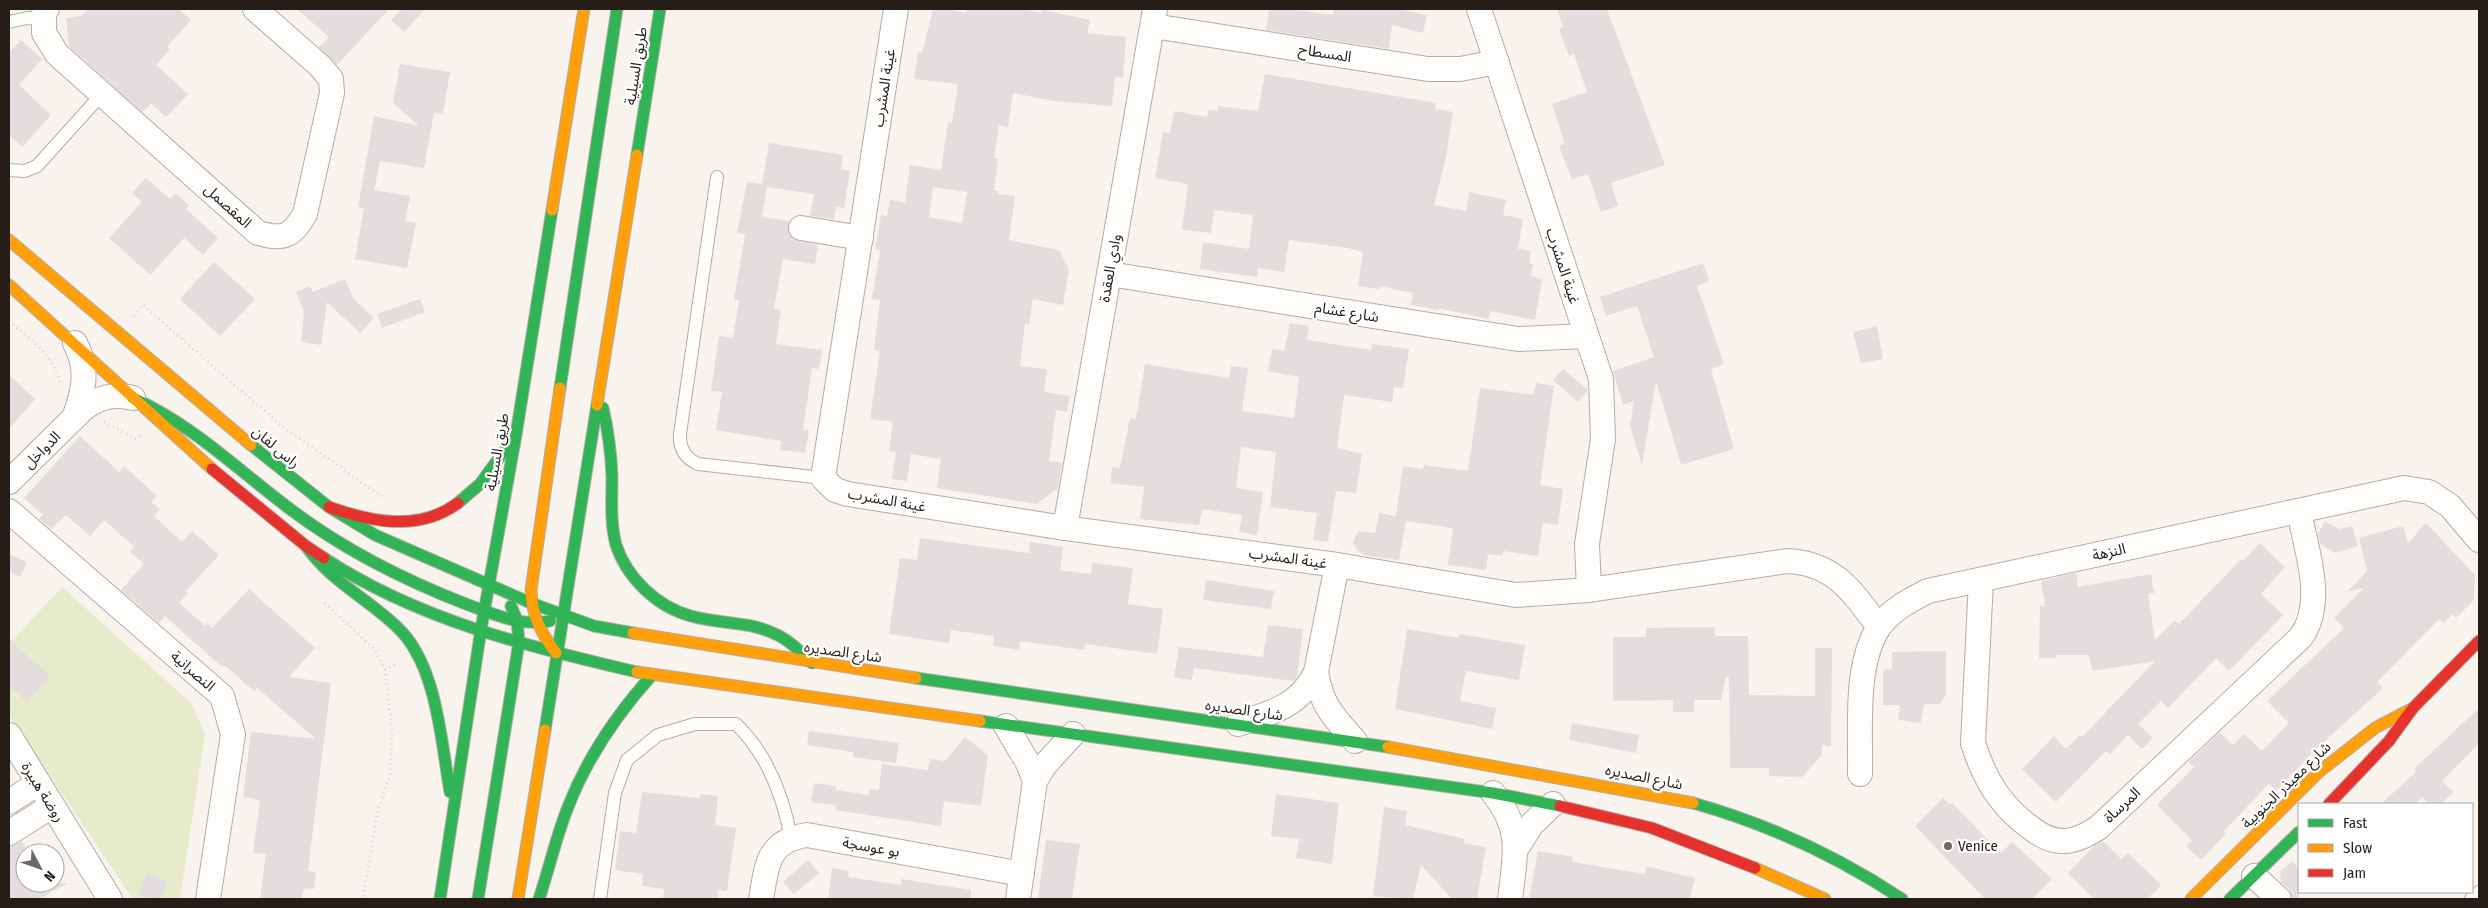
<svg xmlns="http://www.w3.org/2000/svg" width="2488" height="908" font-family="'Fira Sans Condensed','Noto Sans Arabic',sans-serif">
<style>
.green{fill:#e6ebcc}
.building{fill:#e3dddd;fill-rule:evenodd}
.lines{fill:none;stroke-linecap:round;stroke-linejoin:round}
.lane-casing{stroke:#b3ada7;stroke-width:14}
.street-casing{stroke:#b3ada7;stroke-width:26}
.fast-casing{stroke:#b3ada7;stroke-width:13}
.slow-casing{stroke:#b3ada7;stroke-width:13}
.jam-casing{stroke:#b3ada7;stroke-width:13}
.path{stroke:#d6d3d1;stroke-width:3;stroke-dasharray:1 4;stroke-linecap:butt}
.lane{stroke:#fefdfc;stroke-width:12}
.street{stroke:#fefdfc;stroke-width:24}
.fast{stroke:#30b455;stroke-width:11}
.slow{stroke:#ff9f0a;stroke-width:11}
.jam{stroke:#e5322d;stroke-width:11}
.poi-dot{fill:#6f6861;stroke:#fff;stroke-width:2}
.labels{text-anchor:middle;dominant-baseline:central;stroke-width:4.5;stroke-linejoin:round;paint-order:stroke}
.street-label{font-size:15px;fill:#251d16;stroke:#fff}
.poi-label{font-size:15px;fill:#251d16;stroke:#fff;text-anchor:start}
</style>
<rect width="100%" height="100%" fill="#f9f3ed"/>
<!-- green -->
<polygon class="green" points="62,587 192,704 205,735 180,899 133,899 9,715 9,644"/>
<!-- building -->
<g class="building">
<polygon points="88,9 178,9 191,20 167,47 170,49 156,65 188,94 166,117 151,103 142,112 69,46 66,18 81,16"/>
<polygon points="297,9 389,9 337,65 319,47 329,37"/>
<polygon points="402,9 425,9 404,32 391,20"/>
<path d="M933,9H947L966,13L967,9H1022L1042,13L1043,10L1090,20L1087,33L1126,37L1123,78L1115,77L1112,106L1054,101L1013,93L1008,127L999,125L994,158H998L994,190L998,191V194L1015,196L1009,240L1059,250L1069,270L1063,305L1033,299L1029,325L1025,324L1020,366L1047,369L1044,392L1070,396L1067,412L1056,410L1049,461L1062,463L1058,488L1037,504L937,488L941,459L911,454L907,481L892,479L896,452L889,451L893,422L870,419L880,351L874,350L880,300L872,299L880,250L875,249L881,215L887,216L890,200L905,203L910,165L941,170L948,122L952,123L958,84L914,79L918,52L922,53ZM933,187L967,192L962,223L929,217Z"/>
<polygon points="1269,9 1290,9 1333,15 1334,9 1398,9 1427,15 1423,33 1392,25 1389,49 1266,30"/>
<polygon points="1557,9 1607,9 1665,165 1611,183 1618,206 1601,212 1588,174 1572,179 1559,146 1565,144 1552,104 1587,92 1574,54 1569,56 1559,29 1563,27"/>
<polygon points="21,40 42,59 19,85 51,115 22,147 9,135 9,53"/>
<polygon points="400,64 450,72 443,114 434,113 424,168 380,161 374,190 410,196 405,221 416,223 407,268 355,259 364,208 358,207 374,116 419,126 393,103"/>
<polygon points="1265,74 1436,103 1435,109 1453,112 1446,157 1434,205 1466,211 1469,192 1506,200 1503,215 1523,219 1518,249 1531,251 1529,263 1533,264 1531,276 1542,279 1535,320 1490,311 1489,319 1438,308 1438,310 1411,305 1413,293 1380,286 1380,289 1358,286 1363,252 1348,248 1289,240 1284,272 1258,268 1257,277 1200,269 1203,242 1249,249 1253,215 1214,210 1211,233 1182,230 1188,184 1155,178 1163,132 1170,134 1174,111 1207,117 1208,110 1218,111 1218,106 1258,111"/>
<polygon points="769,143 843,155 841,169 850,171 844,208 836,207 834,219 810,216 814,194 767,187 762,217 789,221 788,232 793,239 818,245 815,264 783,259 774,309 781,310 776,344 822,350 819,369 812,368 803,430 809,430 805,453 780,450 781,441 716,430 722,392 711,391 719,336 733,338 739,300 734,300 745,234 737,233 747,182 762,184"/>
<polygon points="146,178 170,199 176,193 189,205 186,209 218,238 203,255 184,238 150,275 109,238 142,202 132,193"/>
<polygon points="214,262 255,299 220,336 180,299"/>
<polygon points="1703,263 1709,281 1697,286 1724,364 1711,369 1734,449 1681,465 1656,381 1642,465 1630,426 1634,401 1623,405 1613,371 1654,357 1637,306 1606,316 1600,297"/>
<polygon points="345,279 353,298 374,318 360,333 327,302 321,345 301,342 304,312 296,292 310,286 313,292"/>
<polygon points="420,299 425,312 382,328 377,314"/>
<polygon points="1290,323 1309,326 1307,340 1371,350 1372,344 1409,349 1403,388 1394,387 1392,402 1344,395 1337,448 1362,454 1356,493 1336,491 1328,542 1313,540 1317,513 1270,507 1276,452 1241,447 1236,488 1263,492 1257,535 1239,532 1242,515 1202,509 1199,525 1140,519 1144,487 1110,483 1112,467 1120,468 1130,418 1136,419 1145,364 1229,378 1231,366 1248,368 1242,411 1294,418 1299,377 1268,371 1272,349 1284,351"/>
<polygon points="1877,326 1883,359 1861,363 1853,332"/>
<polygon points="1563,369 1588,390 1578,402 1553,380"/>
<polygon points="9,375 35,399 9,429"/>
<polygon points="1536,383 1554,386 1540,485 1563,489 1558,525 1543,523 1538,556 1503,551 1502,556 1488,554 1486,570 1448,565 1453,528 1406,521 1399,560 1364,555 1358,551 1353,542 1358,531 1375,533 1379,513 1396,516 1403,466 1423,469 1424,465 1468,471 1480,388 1534,395"/>
<polygon points="80,436 119,472 124,466 157,496 151,502 160,509 154,516 182,542 192,531 219,555 186,591 188,593 179,603 205,626 207,624 212,628 249,589 315,648 289,677 331,683 308,871 316,872 314,889 304,888 302,899 260,899 266,854 253,853 260,800 243,797 251,732 316,739 257,688 254,691 224,665 222,667 165,616 159,623 121,590 144,564 130,552 134,547 104,520 90,536 66,515 51,529 39,519 43,515 24,498"/>
<polygon points="2325,521 2339,529 2352,526 2358,546 2335,553 2320,544 2318,534"/>
<polygon points="2426,523 2475,575 2474,600 2456,618 2453,614 2443,623 2439,619 2377,682 2383,688 2316,749 2276,791 2269,784 2223,832 2226,834 2201,860 2186,846 2192,840 2157,805 2194,767 2189,762 2220,732 2233,745 2244,734 2262,751 2289,723 2267,701 2344,628 2334,618 2364,588 2347,592 2367,571 2359,538 2403,526 2408,543"/>
<polygon points="920,538 1029,553 1030,542 1063,547 1060,570 1091,574 1092,563 1133,568 1128,604 1163,609 1157,654 1085,644 1084,650 1020,641 1019,650 993,646 994,636 951,630 949,643 889,634 900,558 917,560"/>
<polygon points="2260,543 2285,567 2261,594 2283,615 2229,671 2216,658 2168,708 2161,701 2138,724 2153,738 2142,749 2128,735 2110,754 2106,751 2056,802 2022,769 2054,736 2066,749 2080,735 2082,737 2155,661 2092,671 2089,655 2056,655 2056,658 2039,658 2040,606 2045,606 2041,581 2076,573 2078,587 2151,574 2154,593 2148,594 2155,640 2175,620 2179,624 2241,559 2243,561"/>
<polygon points="9,554 27,562 20,577 9,571"/>
<polygon points="1206,580 1274,591 1271,609 1203,600"/>
<polygon points="1268,625 1303,629 1297,677 1294,681 1194,668 1192,680 1174,677 1179,647 1263,657"/>
<polygon points="1715,627 1715,636 1748,636 1749,695 1815,696 1815,648 1832,648 1831,746 1822,745 1822,755 1802,777 1769,776 1769,768 1730,768 1729,678 1726,677 1721,700 1694,700 1694,712 1673,712 1673,700 1613,701 1613,637 1646,637 1646,628"/>
<polygon points="1407,629 1458,638 1459,634 1525,645 1519,680 1466,671 1460,701 1496,708 1492,729 1395,709"/>
<polygon points="9,639 50,676 27,702 9,685"/>
<polygon points="1946,651 1946,694 1940,704 1924,704 1921,723 1898,720 1900,705 1883,705 1883,670 1892,669 1892,652"/>
<polygon points="2479,708 2479,743 2442,781 2454,792 2441,804 2429,804 2422,797 2415,804 2381,804 2416,772 2414,769"/>
<polygon points="1572,723 1639,735 1636,753 1569,740"/>
<polygon points="809,731 899,743 896,763 853,757 853,752 807,745"/>
<polygon points="965,737 988,755 981,806 944,801 941,826 835,810 836,805 811,802 814,783 836,786 836,790 869,795 870,789 879,790 882,764 928,770 930,759 945,761"/>
<polygon points="642,792 700,798 700,794 718,796 715,825 736,828 727,891 718,890 717,899 663,899 664,889 642,886 643,874 615,870 620,831 636,833"/>
<polygon points="1276,794 1339,803 1332,864 1296,858 1299,839 1271,836"/>
<polygon points="1943,798 1950,805 1952,803 2001,853 2012,842 2052,879 2032,899 1985,899 1915,826"/>
<polygon points="1384,807 1407,811 1405,825 1465,839 1464,843 1486,847 1477,899 1452,899 1421,865 1413,899 1373,896"/>
<polygon points="1046,840 1080,844 1072,899 1038,899"/>
<polygon points="22,841 25,846 25,883 68,883 40,899 9,899 9,847"/>
<polygon points="2103,841 2121,859 2128,853 2161,885 2147,899 2094,899 2068,873 2094,846"/>
<polygon points="1538,851 1573,857 1572,862 1645,874 1646,866 1695,878 1690,899 1529,899"/>
<polygon points="808,860 819,873 794,894 783,882"/>
<polygon points="2292,861 2299,869 2299,899 2292,899 2289,889 2281,882 2280,872"/>
<polygon points="832,868 849,871 848,877 901,885 901,879 971,890 971,899 828,899"/>
<polygon points="147,873 168,882 160,899 152,899 138,894"/>
</g>
<g class="lines">
<defs>
<g id="lane">
<polyline points="9,22 27,18 44,19"/>
<polyline points="9,170 25,171 37,166 102,94"/>
<path d="M717,177L680,434C679,448 685,458 698,464L823,478"/>
<path d="M600,899L615,793L627,760L658,735L695,724H736C768,755 783,795 791,838"/>
<polyline points="2471,899 2479,892"/>
</g>
<g id="street">
<path d="M47,9L44,13V33L57,54L258,233C284,240 291,237 305,214L332,93L331,79L320,66L255,9"/>
<path d="M896,9L823,478L835,490L848,494L1065,528L1337,565L1516,595L1589,590L1788,561C1836,564 1852,592 1879,627"/>
<polyline points="1479,9 1601,379 1603,439 1587,544 1589,590"/>
<polyline points="1153,26 1428,69 1460,69 1497,62"/>
<polyline points="801,228 861,238"/>
<polyline points="1109,274 1518,339 1586,336"/>
<path d="M74,418C84,391 89,369 75,343"/>
<path d="M9,482L83,409C99,397 114,393 133,398"/>
<polyline points="9,511 222,696 233,734 208,899"/>
<polyline points="1065,528 1155,9"/>
<path d="M1981,580L1973,743C1984,778 2000,806 2031,828C2041,836 2052,842 2066,841C2078,840 2088,834 2098,828L2301,637C2326,602 2306,550 2299,511"/>
<path d="M1316,672C1322,707 1333,716 1355,741"/>
<path d="M1238,724C1271,713 1300,706 1316,672L1337,565"/>
<polyline points="1006,726 1028,763 1035,781"/>
<polyline points="9,735 110,899"/>
<path d="M1860,774C1861,730 1854,665 1879,627C1891,610 1910,600 1928,591L2404,488L2429,492L2450,506L2479,540"/>
<path d="M1493,793C1523,829 1515,857 1510,899"/>
<polyline points="9,802 38,783"/>
<polyline points="9,833 52,806"/>
<polyline points="1516,849 1532,824 1553,804"/>
<polyline points="2254,876 2279,899"/>
<path d="M761,899C767,865 767,841 807,835L1022,874"/>
<polyline points="1018,899 1035,781 1044,766 1073,734"/>
</g>
<g id="fast">
<polyline points="637,155 660,9"/>
<polyline points="560,388 617,9"/>
<path d="M133,398C193,425 238,470 290,509C343,549 404,580 466,604C493,614 521,627 550,621"/>
<path d="M603,408C608,430 611,453 612,476C612,499 610,522 616,545C627,578 657,607 691,616C718,624 747,621 773,633C788,639 800,651 812,663"/>
<polyline points="251,445 329,507 375,535 531,603 594,626 633,633"/>
<polyline points="458,503 480,484 512,440"/>
<path d="M306,546C330,581 367,598 397,627C437,664 441,741 450,792"/>
<path d="M324,558C418,620 529,647 637,672"/>
<polyline points="916,678 1388,747"/>
<polyline points="980,721 1493,793 1560,806"/>
<polyline points="545,730 597,405"/>
<path d="M1693,803C1768,824 1837,856 1902,899"/>
<polyline points="440,899 481,629 516,435 552,210"/>
<polyline points="478,899 519,642 517,620 511,606"/>
<path d="M539,899C549,869 556,837 568,807C587,758 617,714 652,675"/>
<polyline points="2230,899 2299,832"/>
</g>
<g id="slow">
<polyline points="552,210 584,9"/>
<polyline points="9,240 251,445"/>
<polyline points="9,285 212,469"/>
<polyline points="597,405 637,155"/>
<polyline points="633,633 916,678"/>
<path d="M556,653C541,633 532,616 531,590L560,388"/>
<polyline points="637,672 980,721"/>
<polyline points="1388,747 1693,803"/>
<polyline points="1755,868 1825,899"/>
<polyline points="518,899 545,730"/>
<polyline points="2191,899 2319,772 2375,728 2413,708"/>
</g>
<g id="jam">
<polyline points="212,469 306,546 324,558"/>
<path d="M329,507C371,522 419,532 458,503"/>
<polyline points="2329,804 2389,741 2413,708 2479,641"/>
<polyline points="1560,806 1652,828 1755,868"/>
</g>
</defs>
<!-- lane casing -->
<use href="#lane" class="lane-casing"/>
<!-- street casing -->
<use href="#street" class="street-casing"/>
<!-- fast casing -->
<use href="#fast" class="fast-casing"/>
<!-- slow casing -->
<use href="#slow" class="slow-casing"/>
<!-- jam casing -->
<use href="#jam" class="jam-casing"/>
<!-- path -->
<g class="path">
<polyline points="134,316 143,305 283,427 384,498"/>
<path d="M9,321C30,339 52,354 60,382"/>
<polyline points="104,422 136,439 140,436"/>
<polyline points="325,603 375,650 385,670 392,730 390,776 378,809 363,899"/>
<polyline points="385,670 397,663"/>
</g>
<!-- lane -->
<use href="#lane" class="lane"/>
<!-- street -->
<use href="#street" class="street"/>
<!-- fast -->
<use href="#fast" class="fast"/>
<!-- slow -->
<use href="#slow" class="slow"/>
<!-- jam -->
<use href="#jam" class="jam"/>
</g>
<!-- markers -->
<circle class="poi-dot" cx="1948" cy="846" r="5"/>
<g class="labels">
<!-- street labels -->
<g class="street-label">
<text transform="translate(1325 53) rotate(9)">المسطاح</text>
<text transform="translate(636 66) rotate(-81)">طريق السيلية</text>
<text transform="translate(884 88) rotate(-81)">غينة المشرب</text>
<text transform="translate(228 206) rotate(42)">المقصمل</text>
<text transform="translate(1563 266) rotate(72)">غينة المشرب</text>
<text transform="translate(1110 268) rotate(-80)">وادي العقدة</text>
<text transform="translate(1347 312) rotate(9)">شارع غشام</text>
<text transform="translate(276 447) rotate(40)">راس لفان</text>
<text transform="translate(42 450) rotate(-45)">الدواخل</text>
<text transform="translate(497 452) rotate(-80)">طريق السيلية</text>
<text transform="translate(887 500) rotate(10)">غينة المشرب</text>
<text transform="translate(2109 552) rotate(-12)">النزهة</text>
<text transform="translate(1288 558) rotate(8)">غينة المشرب</text>
<text transform="translate(843 652) rotate(8)">شارع الصديره</text>
<text transform="translate(193 671) rotate(41)">النصرانية</text>
<text transform="translate(1244 710) rotate(8)">شارع الصديره</text>
<text transform="translate(1644 777) rotate(11)">شارع الصديره</text>
<text transform="translate(2286 785) rotate(-44)">شارع معيذر الجنوبية</text>
<text transform="translate(43 792) rotate(58)">روضة هبيرة</text>
<text transform="translate(2122 805) rotate(-43)">المرساة</text>
<text transform="translate(871 847) rotate(10)">بو عوسجة</text>
</g>
<!-- poi labels -->
<g class="poi-label">
<text x="1958" y="846">Venice</text>
</g>
</g>
<!-- border -->
<rect width="2488" height="908" fill="none" stroke="#251d16" stroke-width="20"/>
<!-- legend -->
<rect x="2298" y="803" width="175" height="90" fill="#ffffff" stroke="#a8a5a2"/>
<rect x="2308" y="819" width="25" height="8" fill="#30b455" stroke="#a8a5a2"/>
<text x="2343" y="828" font-size="15" fill="#251d16">Fast</text>
<rect x="2308" y="844" width="25" height="8" fill="#ff9f0a" stroke="#a8a5a2"/>
<text x="2343" y="853" font-size="15" fill="#251d16">Slow</text>
<rect x="2308" y="869" width="25" height="8" fill="#e5322d" stroke="#a8a5a2"/>
<text x="2343" y="878" font-size="15" fill="#251d16">Jam</text>
<!-- north arrow -->
<g transform="translate(40 868) rotate(131)"><circle r="24" fill="#ffffff" stroke="#a8a5a2"/>
<path d="M0-4L9 19L0 12L-9 19Z" fill="#6f6861"/>
<text y="-8" font-size="14" font-weight="bold" text-anchor="middle" fill="#251d16">N</text>
</g>
</svg>
